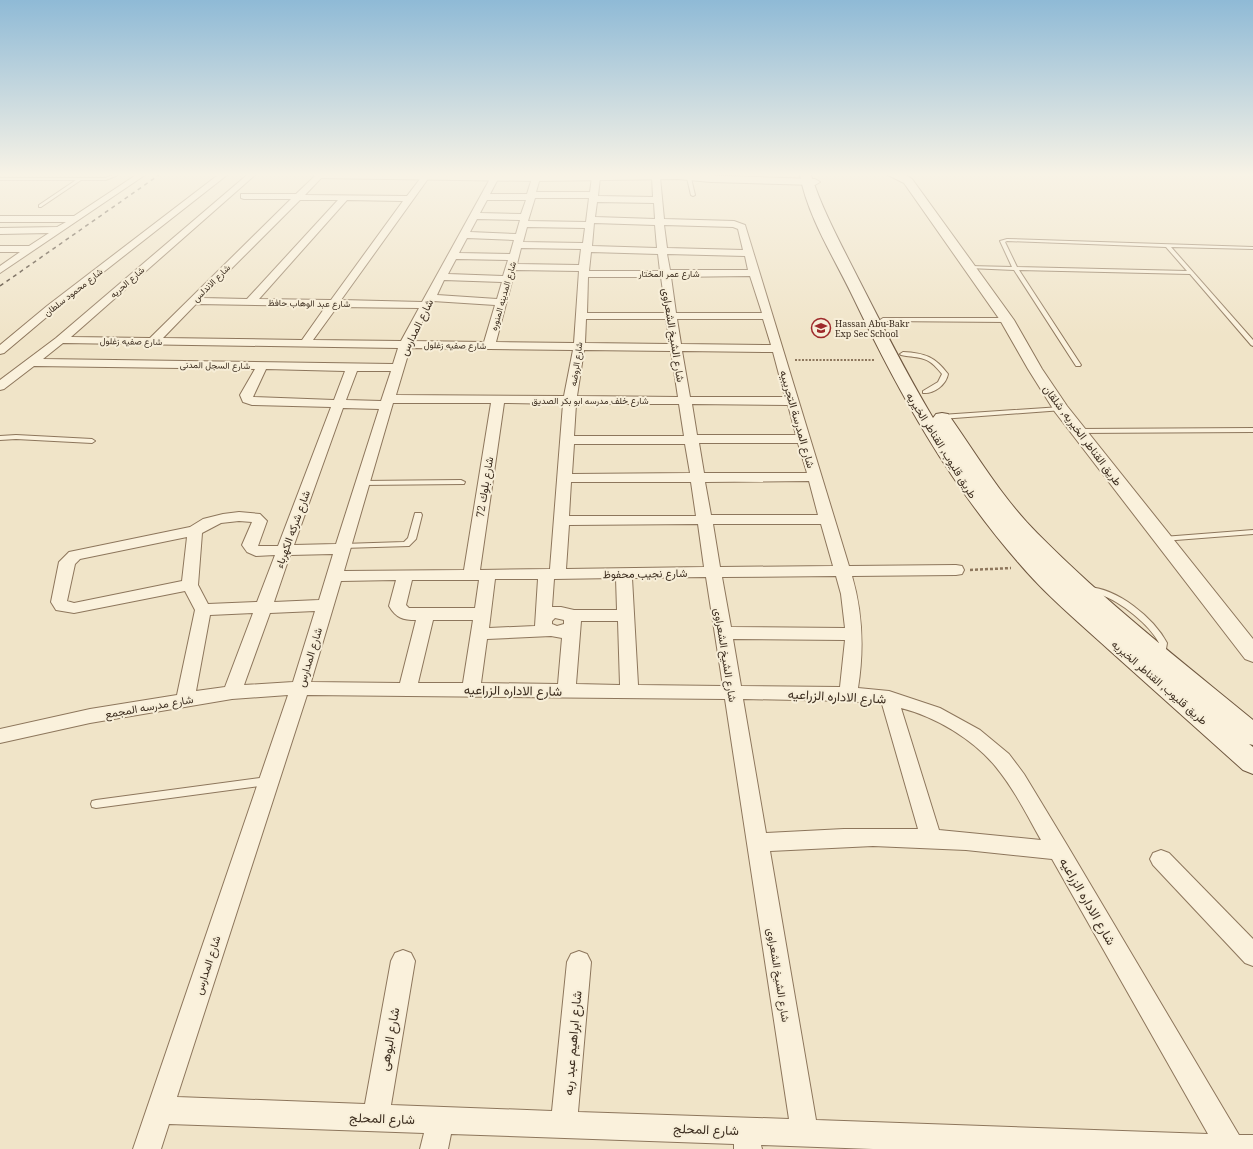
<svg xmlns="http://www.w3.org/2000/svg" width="1253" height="1149" font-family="'Noto Serif',Vazirmatn,serif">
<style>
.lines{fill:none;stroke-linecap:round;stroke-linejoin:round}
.service-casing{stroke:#8d765c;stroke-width:2}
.minor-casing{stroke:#8d765c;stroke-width:2}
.tertiary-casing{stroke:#8d765c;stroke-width:2}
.secondary-casing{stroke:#6f573f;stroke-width:2}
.path-far1{stroke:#8d765c;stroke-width:2;stroke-dasharray:2 1.5;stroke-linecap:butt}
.path{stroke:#8d765c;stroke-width:2.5;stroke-dasharray:3 2;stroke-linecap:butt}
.service{fill:#faf1dc;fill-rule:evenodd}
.minor{fill:#faf1dc;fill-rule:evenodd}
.tertiary{fill:#faf1dc;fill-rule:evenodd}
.secondary{fill:#faf1dc;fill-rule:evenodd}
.rail{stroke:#3d2e20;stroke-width:1.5;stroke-dasharray:4 4;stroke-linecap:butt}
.labels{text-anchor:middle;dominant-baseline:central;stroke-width:4;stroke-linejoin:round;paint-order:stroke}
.far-street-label{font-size:9px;fill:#3d2e20;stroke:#f7eed8}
.far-poi-label{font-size:9px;fill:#3d2e20;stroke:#f7eed8;text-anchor:start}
.street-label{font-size:11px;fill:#3d2e20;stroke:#f7eed8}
.near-street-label{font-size:13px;fill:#3d2e20;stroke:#f7eed8}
</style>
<rect width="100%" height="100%" fill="#f0e4c8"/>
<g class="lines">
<defs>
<g id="service">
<polygon points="113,175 118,175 106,180 81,180 41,207 39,207 39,205 76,180 0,180 0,178 105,178"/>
<polygon points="689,177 691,178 695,195 693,196 691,195 687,178"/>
<path d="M1007,239L1253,247V249L1171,247L1253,340V346L1251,345L1190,274L1019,270L1081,365L1080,366H1076L1014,270L969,268L967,267L969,266L1012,267L1000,241ZM1007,241L1166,247L1187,271L1017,267L1005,242Z"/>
<polygon points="883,318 1007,318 1010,320 1007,322 881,321 880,320"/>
<path d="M903,352C925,353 935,357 948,374C946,385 934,394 923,393V391L938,382L942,374C927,355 922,359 901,355L900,354Z"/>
<polygon points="1061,407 1064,409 1063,410 941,419 938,417 941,415"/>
<polygon points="1253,428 1253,432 1078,433 1075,431 1078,429"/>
<polygon points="16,435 92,439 95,441 92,443 16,439 0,440 0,436"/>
<polygon points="461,480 465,482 464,484 362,485 358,483 362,481"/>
<polygon points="415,513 421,513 422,515 416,539 409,546 343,548 339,546 343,544 404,542 408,538"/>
<polygon points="1253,530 1253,534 1163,541 1159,539 1163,537"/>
<path d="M1088,587C1117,588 1154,618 1167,643L1166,649L1160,656H1154L1153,654L1158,648L1159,643C1150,625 1120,601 1101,595C1096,593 1090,593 1085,592L1084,590L1085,588Z"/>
<polygon points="268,777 272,778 273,781 272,784 268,785 96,808 92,807 91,804 92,801 96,800"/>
</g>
<g id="minor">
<polygon points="136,175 145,175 0,273 0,266 20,252 0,252 0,246 29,246 49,233 0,234 0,228 57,227 66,222 0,222 0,216 74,216"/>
<polygon points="218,175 227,175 55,310 4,353 0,354 0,345 47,306"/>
<path d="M247,175H255L71,337L150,338L291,199H244L241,198V194H296L316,175H324L305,195L407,196L423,175L430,176L341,300L422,302L491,177L495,175L499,177L490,194H527L532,178L536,176L540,178L536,192H590L592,177L596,175L600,177L598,196L653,197L652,177L656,175L660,177L664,219L734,221L745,225L849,566L956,565L962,566L964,570L962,574L956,575L852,576C863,614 864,650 858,688L889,691L940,708L980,730L1009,754L1024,774L1067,845L1239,1135H1253V1149H873L761,1145L762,1149H734V1144L451,1134L448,1149H420L424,1133L169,1124L161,1149H133L288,695L232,699L90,723L0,743V729L90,709L177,695L195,610L185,591L74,613L56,610L51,602L59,562L69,552L190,527L203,519L223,514L239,512L260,514L267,521L258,546H278L331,407L252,405L243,402L240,395L255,369L34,366L4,389L0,390V380L56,338ZM535,198H589L586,222L528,221ZM300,200H338L247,299L202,298ZM347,200L403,201L331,300L259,299ZM487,200H526L521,214L480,213ZM597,202L654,203L655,219L595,217ZM477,219L520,220L516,234L470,232ZM594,223L655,225L657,248L592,246ZM664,225L733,227L738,229L743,250L667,248ZM527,227L585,228L583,243L523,242ZM467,238L514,240L510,254L459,253ZM521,248L581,249L579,265L517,264ZM591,252L658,254L660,271H589ZM667,254L745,256L748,270H670ZM456,259L508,260L503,276L448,274ZM515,270L579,271L574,343L496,342ZM750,276L762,313H676L671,277ZM588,277H661L666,313H587ZM444,280L502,282L497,299L437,295ZM433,301L495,305L484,342L412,341ZM196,304L326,306L302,340L163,338ZM337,307L419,308L401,341L313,340ZM586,319H666L670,344L585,343ZM677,319H763L771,345L681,344ZM63,343L398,348L393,364L43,359ZM410,348L573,350L564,396L396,395ZM584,350L671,351L678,397L577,396ZM682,351L773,352L785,397H690ZM266,369L345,371L334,400L253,397ZM357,371H391L381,401L346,400ZM393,403H491L464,570L344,571ZM504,403L563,404L550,569L480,570ZM576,404H679L684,436H574ZM692,404L788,405L796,435H697ZM343,408L379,409L336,544L294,545ZM699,443H798L807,473H704ZM574,444H685L690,473L572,474ZM809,481L818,515H711L705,482ZM571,482H691L696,516H569ZM239,521L252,522L242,545L247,552L256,556L275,555L257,602L208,604L198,585L202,533L221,523ZM698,524L704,567L566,569L569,525ZM713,524H821L833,566L720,567ZM187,537L182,581L74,603L67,601L75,564L80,559ZM333,554L319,600L274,602L290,555ZM836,576L841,594L845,628L731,627L722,577ZM706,577L723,686L638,685L632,578ZM616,578L617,610H574L561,607H552L554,579ZM495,579H538L535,626L489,628ZM396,580L389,606C396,618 403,620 416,620L400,683L311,682L341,581ZM412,580H479L475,608H409L406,605ZM315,611L293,682L244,685L270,613ZM253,613L225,687L196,691L210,615ZM555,618L564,620V624L557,626L552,624V621ZM433,620H473L463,683H418ZM581,621H618L620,685L576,684ZM551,636L562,638L558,684L481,683L487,639ZM733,639L845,640L840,687L741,686ZM307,695L725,699L789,1119L578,1112L591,962L587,954L579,951L571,954L567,962L552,1111L391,1105L415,961L411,953L403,950L395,953L391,961L365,1104L177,1097ZM743,699L848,701L882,704L918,829H844L766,833ZM901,708C936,717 973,739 996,767C1014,789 1027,815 1041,840L939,830ZM873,846L966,850L1052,859L1208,1134L816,1120L770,851Z"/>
<polygon points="1161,850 1169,853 1253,939 1253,966 1245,963 1153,865 1150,859 1153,853"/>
</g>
<g id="tertiary">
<polygon points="313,175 697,175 815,179 820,182 815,185 711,182 678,179 536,181 318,178"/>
<polygon points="888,175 906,175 912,179 1014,320 1042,369 1067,406 1253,639 1253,662 1245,659 1055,412 1028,369 1000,320 904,183"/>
</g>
<path id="secondary" d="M800,175H811C823,212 842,246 859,280C883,327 906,373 933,418L936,414L942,413L948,414C977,455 1002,498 1037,533C1104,601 1180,660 1253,720V745L1249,744L1253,747V774L1243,770C1198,730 1153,689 1108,649C1077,621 1045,594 1018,562C949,483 899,393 854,299C835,259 808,218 800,175Z"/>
</defs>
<!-- service casing -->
<use href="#service" class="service-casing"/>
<!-- minor casing -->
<use href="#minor" class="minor-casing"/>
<!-- tertiary casing -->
<use href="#tertiary" class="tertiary-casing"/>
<!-- secondary casing -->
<use href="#secondary" class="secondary-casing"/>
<!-- path-far1 -->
<polyline class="path-far1" points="795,360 874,360"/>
<!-- path -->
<polyline class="path" points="970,570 1011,568"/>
<!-- service -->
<use href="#service" class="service"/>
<!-- minor -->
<use href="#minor" class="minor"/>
<!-- tertiary -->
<use href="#tertiary" class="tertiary"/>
<!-- secondary -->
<use href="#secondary" class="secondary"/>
<!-- rail -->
<polyline class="rail" points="0,286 159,175"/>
</g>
<!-- sky -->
<linearGradient id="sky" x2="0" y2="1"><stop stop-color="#8fbad6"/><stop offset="0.52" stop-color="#f8f3e6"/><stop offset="1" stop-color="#f8f3e6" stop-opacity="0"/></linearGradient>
<rect width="1253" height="336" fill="url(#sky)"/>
<!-- icons -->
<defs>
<symbol id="school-ring" viewBox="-11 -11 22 22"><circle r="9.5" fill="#f7eed8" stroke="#9e2a2b" stroke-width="1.5"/><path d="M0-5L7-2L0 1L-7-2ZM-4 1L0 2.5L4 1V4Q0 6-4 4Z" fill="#9e2a2b"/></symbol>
</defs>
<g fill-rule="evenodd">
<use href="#school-ring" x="810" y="317" width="22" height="22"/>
</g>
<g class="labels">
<!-- far-street labels -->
<g class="far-street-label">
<text x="669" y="273">شارع عمر المختار</text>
<text transform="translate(127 282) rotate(-41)">شارع الحريه</text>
<text transform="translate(211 283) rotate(-45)">شارع الاندلس</text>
<text transform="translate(73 292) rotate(-38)">شارع محمود سلطان</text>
<text transform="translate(503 296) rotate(-74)">شارع المدينه المنوره</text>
<text transform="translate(309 303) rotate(1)">شارع عبد الوهاب حافظ</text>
<text transform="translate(131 341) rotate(1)">شارع صفيه زغلول</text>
<text transform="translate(455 345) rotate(1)">شارع صفيه زغلول</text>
<text transform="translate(576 364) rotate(-82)">شارع الروضه</text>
<text transform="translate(215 365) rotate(1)">شارع السجل المدنى</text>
<text x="590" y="400">شارع خلف مدرسه ابو بكر الصديق</text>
</g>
<!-- far-poi labels -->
<g class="far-poi-label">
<text x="835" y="323">Hassan Abu-Bakr<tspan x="835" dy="10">Exp Sec School</tspan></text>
</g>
<!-- street labels -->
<g class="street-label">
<text transform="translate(416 327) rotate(-64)">شارع المدارس</text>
<text transform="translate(674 335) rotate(81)">شارع الشيخ الشعراوى</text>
<text transform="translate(798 419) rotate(74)">شارع المدرسة التجريبيه</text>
<text transform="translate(1083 435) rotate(53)">طريق القناطر الخيريه, شلقان</text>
<text transform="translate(942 445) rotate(58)">طريق قليوب, القناطر الخيريه</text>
<text transform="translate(484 487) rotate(-81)">شارع بلوك 72</text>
<text transform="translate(292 529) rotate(-70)">شارع شركه الكهرباء</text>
<text transform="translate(645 573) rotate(-1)">شارع نجيب محفوظ</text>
<text transform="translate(726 655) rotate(81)">شارع الشيخ الشعراوى</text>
<text transform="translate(309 657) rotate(-73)">شارع المدارس</text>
<text transform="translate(1160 682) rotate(41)">طريق قليوب, القناطر الخيريه</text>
<text transform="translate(149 706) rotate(-10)">شارع مدرسه المجمع</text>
<text transform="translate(207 965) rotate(-72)">شارع المدارس</text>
<text transform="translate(779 975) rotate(81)">شارع الشيخ الشعراوى</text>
</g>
<!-- near-street labels -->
<g class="near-street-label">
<text transform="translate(513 690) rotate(1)">شارع الاداره الزراعيه</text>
<text transform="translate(837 696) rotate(3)">شارع الاداره الزراعيه</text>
<text transform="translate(1088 901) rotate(60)">شارع الاداره الزراعيه</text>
<text transform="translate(389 1039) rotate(-80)">شارع البوهى</text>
<text transform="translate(572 1043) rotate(-85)">شارع ابراهيم عبد ربه</text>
<text transform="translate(382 1118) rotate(2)">شارع المحلج</text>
<text transform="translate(706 1129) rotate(2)">شارع المحلج</text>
</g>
</g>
</svg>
